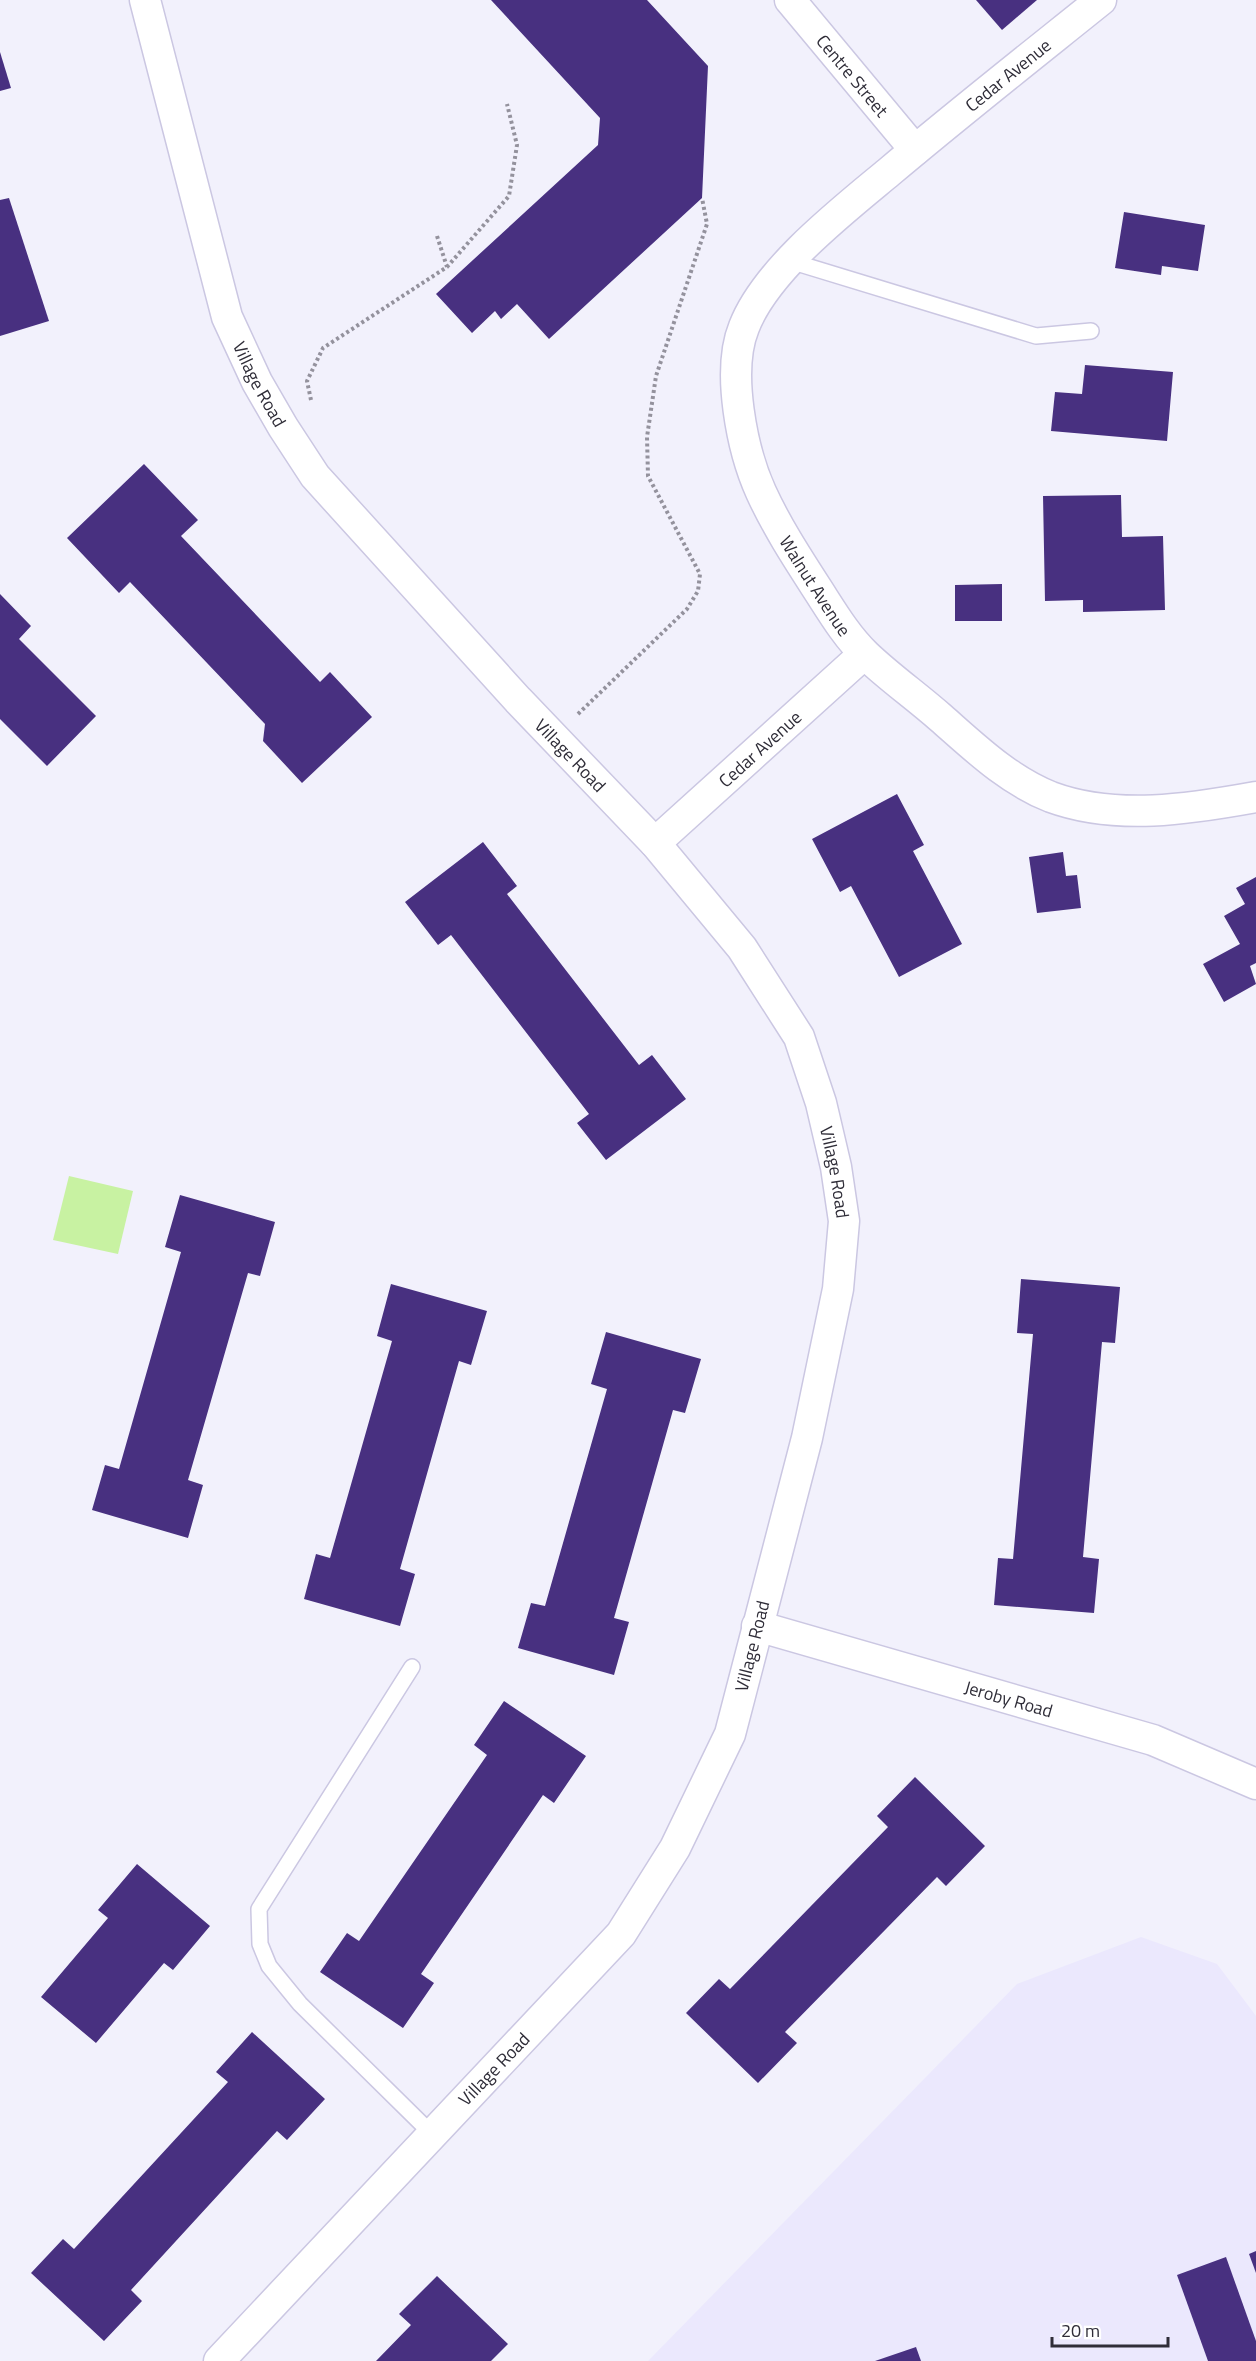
<svg xmlns="http://www.w3.org/2000/svg" width="1256" height="2361" font-family="'Titillium Web',sans-serif">
<style>
.built{fill:#ebe8fd}
.green{fill:#c8f2a2}
.building{fill:#483080}
.lines{fill:none;stroke-linecap:round;stroke-linejoin:round}
.lane-casing{stroke:#cbc7e2;stroke-width:18}
.street-casing{stroke:#cbc7e2;stroke-width:33}
.path{stroke:#94929d;stroke-width:4;stroke-dasharray:3 3;stroke-linecap:butt}
.lane{stroke:#fff;stroke-width:15}
.street{stroke:#fff;stroke-width:30}
.labels{text-anchor:middle;dominant-baseline:central;stroke-width:6;stroke-linejoin:round;paint-order:stroke}
.street-label{font-size:18px;fill:#2f2d38;stroke:#fff}
</style>
<rect width="100%" height="100%" fill="#f2f1fc"/>
<!-- built -->
<polygon class="built" points="1141,1937 1217,1964 1256,2016 1256,2361 648,2361 1017,1984"/>
<!-- green -->
<polygon class="green" points="69,1176 133,1191 118,1254 53,1240"/>
<!-- building -->
<g class="building">
<polygon points="491,0 647,0 708,66 702,198 549,339 517,304 501,319 495,311 472,333 436,294 598,145 600,118"/>
<polygon points="976,0 1037,0 1002,30"/>
<polygon points="0,52 11,88 0,91"/>
<polygon points="9,198 49,321 0,336 0,200"/>
<polygon points="1124,212 1205,225 1198,271 1162,266 1161,275 1115,268"/>
<polygon points="1085,365 1173,372 1167,441 1051,431 1055,392 1082,394"/>
<polygon points="144,464 198,520 181,536 320,682 330,672 372,717 302,783 263,741 265,724 130,582 119,593 67,538"/>
<polygon points="1121,495 1122,537 1163,536 1165,610 1083,612 1083,600 1045,601 1043,496"/>
<polygon points="1002,584 1002,621 955,621 955,585"/>
<polygon points="0,594 31,626 19,639 96,716 47,766 0,719"/>
<polygon points="897,794 924,845 913,851 962,944 899,977 851,886 840,892 812,839"/>
<polygon points="483,842 517,886 507,894 639,1065 652,1055 686,1099 606,1160 577,1123 589,1114 451,935 438,945 405,902"/>
<polygon points="1063,852 1066,876 1077,875 1081,908 1037,913 1029,857"/>
<polygon points="1256,877 1256,963 1250,966 1256,984 1224,1002 1203,964 1240,944 1224,916 1245,904 1236,888"/>
<polygon points="180,1195 275,1222 260,1276 248,1273 188,1480 203,1485 188,1538 92,1510 105,1465 119,1469 181,1252 165,1247"/>
<polygon points="1021,1279 1120,1287 1115,1343 1102,1342 1083,1557 1099,1559 1094,1613 994,1605 998,1558 1013,1559 1033,1334 1017,1333"/>
<polygon points="391,1284 487,1311 471,1365 459,1361 400,1569 415,1574 400,1626 304,1599 316,1554 330,1558 392,1341 377,1336"/>
<polygon points="606,1332 701,1359 685,1413 673,1410 614,1618 629,1622 614,1675 518,1648 531,1603 545,1606 607,1389 591,1384"/>
<polygon points="504,1701 586,1756 554,1803 543,1795 421,1974 434,1983 403,2028 320,1972 347,1933 359,1941 487,1755 474,1745"/>
<polygon points="915,1777 985,1846 946,1886 937,1877 785,2032 797,2043 758,2083 686,2013 719,1979 730,1989 888,1827 877,1816"/>
<polygon points="137,1864 210,1926 173,1970 164,1963 96,2043 41,1997 108,1918 98,1910"/>
<polygon points="252,2032 325,2099 287,2140 277,2131 131,2290 142,2301 104,2341 31,2273 63,2239 74,2249 228,2082 216,2072"/>
<polygon points="1256,2251 1256,2273 1249,2254"/>
<polygon points="1226,2257 1256,2341 1256,2361 1208,2361 1177,2275"/>
<polygon points="437,2276 508,2344 491,2361 376,2361 411,2325 399,2314"/>
<polygon points="916,2347 921,2361 875,2361"/>
</g>
<g class="lines">
<defs>
<g id="lane">
<polyline points="790,261 1036,336 1091,331"/>
<polyline points="412,1667 259,1909 260,1944 269,1966 300,2004 432,2134"/>
</g>
<g id="street">
<path id="s1" d="M145,0L227,317L257,382L283,427L315,476L518,700L655,843L742,948L799,1037L821,1103L836,1167L844,1221L838,1289L807,1438L730,1734L675,1848L621,1934L219,2361"/>
<path id="s2" d="M790,0L915,150"/>
<path id="s3" d="M1101,0C1030,57 959,113 889,172C842,211 766,270 744,327C726,371 742,450 761,492C776,525 796,556 816,587C831,610 846,636 866,655C889,677 916,696 941,718C974,747 1008,780 1051,797C1116,821 1190,809 1256,797"/>
<path id="s4" d="M655,843L864,654"/>
<path id="s5" d="M757,1626L1153,1740L1256,1784"/>
</g>
</defs>
<!-- lane casing -->
<use href="#lane" class="lane-casing"/>
<!-- street casing -->
<use href="#street" class="street-casing"/>
<!-- path -->
<g class="path">
<polyline points="437,236 447,267"/>
<polyline points="311,400 307,381 323,348 447,267 509,196 517,145 507,104"/>
<polyline points="578,714 687,609 698,591 700,574 648,476 647,437 656,376 707,224 702,198"/>
</g>
<!-- lane -->
<use href="#lane" class="lane"/>
<!-- street -->
<use href="#street" class="street"/>
</g>
<g class="labels">
<!-- street labels -->
<g class="street-label">
<text stroke="none"><textPath href="#s2" startOffset="98">Centre Street</textPath></text>
<text transform="translate(1008 75) rotate(-39)">Cedar Avenue</text>
<text stroke="none"><textPath href="#s1" startOffset="402">Village Road</textPath></text>
<text stroke="none"><textPath href="#s3" startOffset="765">Walnut Avenue</textPath></text>
<text stroke="none"><textPath href="#s4" startOffset="141">Cedar Avenue</textPath></text>
<text stroke="none"><textPath href="#s1" startOffset="888">Village Road</textPath></text>
<text stroke="none"><textPath href="#s1" startOffset="1392">Village Road</textPath></text>
<text transform="translate(752 1646) rotate(-76)">Village Road</text>
<text stroke="none"><textPath href="#s5" startOffset="262">Jeroby Road</textPath></text>
<text transform="translate(494 2069) rotate(-46)">Village Road</text>
</g>
</g>
<!-- scale -->
<path d="M1052 2337v9h116v-9" fill="none" stroke="#2f2d38" stroke-width="3"/>
<text x="1061" y="2337" font-size="18" fill="#2f2d38" stroke="#ffffff" stroke-width="4.5" paint-order="stroke">20 m</text>
</svg>
